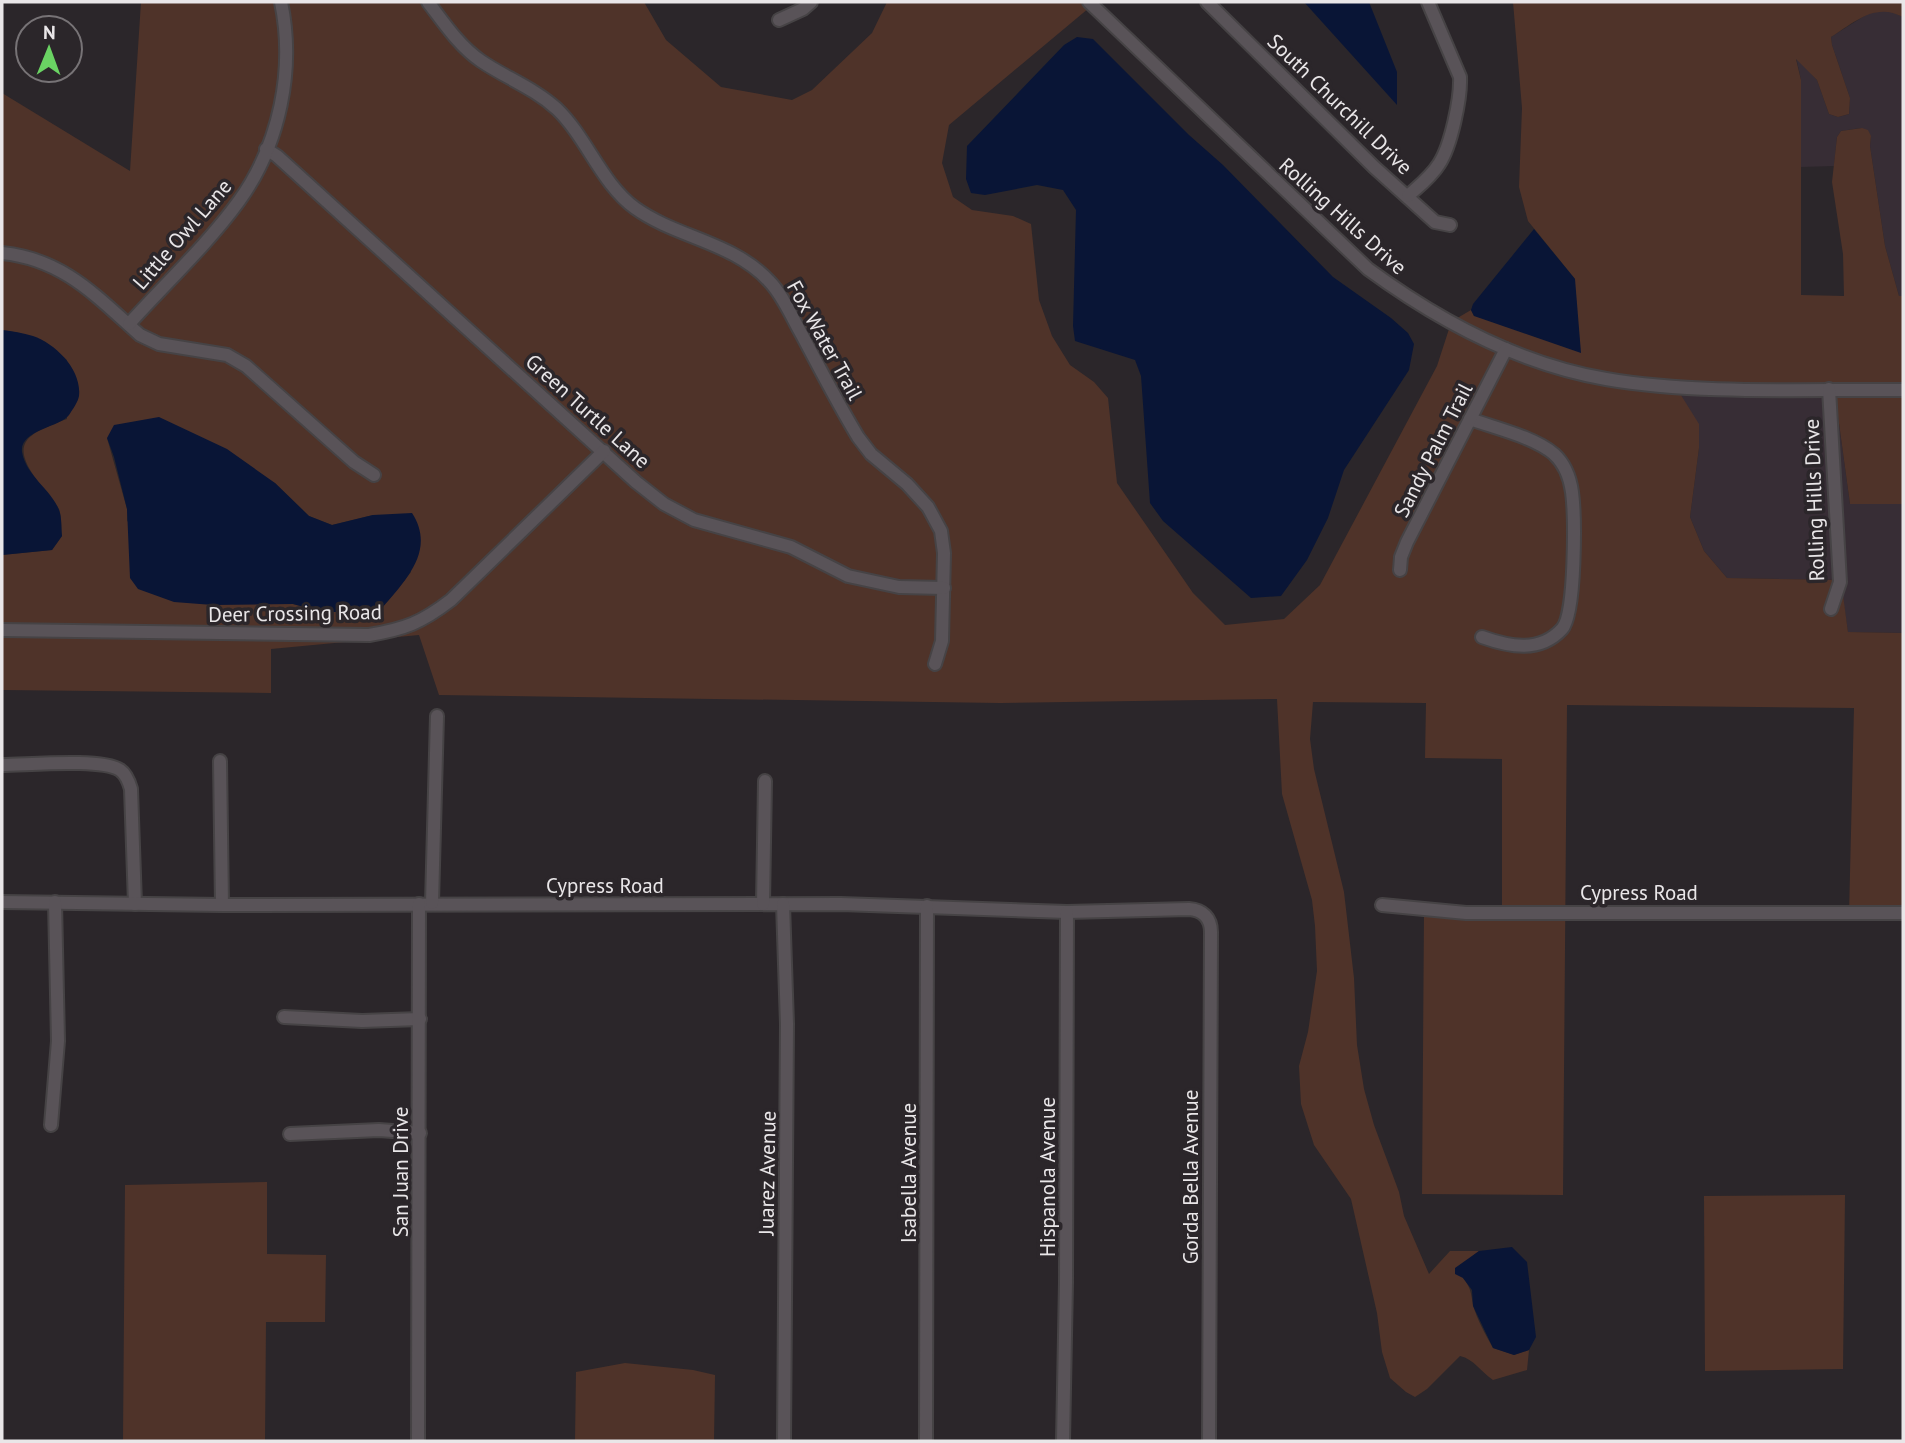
<svg xmlns="http://www.w3.org/2000/svg" width="1905" height="1443" font-family="'PT Sans',sans-serif">
<style>
.built{fill:#372d35}
.green{fill:#4f3329;fill-rule:evenodd}
.water{fill:#091536}
.lines{fill:none;stroke-linecap:round;stroke-linejoin:round}
.minor-casing{stroke:#464345;stroke-width:16}
.minor{stroke:#595358;stroke-width:12}
.labels{text-anchor:middle;dominant-baseline:central;stroke-width:7;stroke-linejoin:round;paint-order:stroke}
.street-label{font-size:21px;fill:#e9e6e8;stroke:#2b262a}
</style>
<rect width="100%" height="100%" fill="#2b262a"/>
<!-- built -->
<g class="built">
<polygon points="1890,10 1903,17 1903,296 1899,296 1885,246 1870,146 1871,136 1861,128 1841,131 1837,137 1834,166 1801,167 1801,80 1796,57 1817,80 1829,114 1838,117 1849,114 1850,98 1832,45 1831,37 1869,13"/>
<polygon points="1679,392 1835,394 1850,504 1903,504 1903,633 1848,632 1840,580 1727,578 1704,551 1690,517 1699,448"/>
</g>
<!-- green -->
<g class="green">
<path d="M141,2H644L666,40L721,87L792,100L812,90L872,33L887,2H1082L1089,8L949,125L942,163L953,197L972,210L1013,216L1031,224L1039,300L1052,336L1070,365L1094,382L1108,398L1117,483L1193,593L1225,625L1284,619L1320,585L1437,366L1449,329L1518,359L1679,392L1699,424V448L1690,517L1704,551L1727,578L1841,580L1848,632L1903,633V916L1849,915L1854,708L1567,705L1563,1195L1422,1194L1424,912H1502V759L1425,758L1426,703L1313,702L1310,739L1314,769L1344,892L1354,978L1357,1045L1364,1089L1374,1125L1399,1192L1404,1216L1429,1274L1450,1251H1479L1469,1259L1463,1278C1471,1288 1471,1293 1473,1305C1477,1320 1486,1335 1493,1348L1514,1355L1529,1350L1527,1370L1493,1380C1481,1372 1474,1359 1460,1356L1427,1389L1415,1397L1406,1392L1390,1378L1382,1352L1377,1313L1351,1199L1314,1145L1301,1104L1299,1066L1308,1032L1317,971L1315,926L1312,900L1282,794L1277,699L1000,703L439,695L419,635L271,649V693L2,690V555L52,550L62,536C61,528 62,517 59,509C55,501 47,494 42,487C9,445 22,435 67,419V360C47,342 28,333 2,330V93L130,171ZM107,438L275,483L309,516L332,525L373,515L411,572L382,608L356,612H323L293,604H267L127,521V509Z"/>
<path d="M1513,2H1903V17C1875,2 1855,22 1831,37L1832,45L1850,98L1849,114L1838,117L1829,114L1817,80L1796,59L1801,80V295L1844,296L1843,254L1832,182L1837,137L1841,131L1862,128L1868,130L1871,136L1870,146L1885,246L1899,296H1903V384L1708,383L1606,374L1521,349L1454,320L1471,310L1474,316L1575,279L1528,221L1519,187L1522,108Z"/>
<polygon points="1835,394 1903,395 1903,504 1850,504"/>
<polygon points="267,1182 267,1254 326,1255 325,1322 266,1322 265,1441 123,1441 125,1185"/>
<polygon points="1845,1195 1843,1369 1705,1371 1704,1196"/>
<polygon points="625,1363 693,1370 715,1375 714,1441 575,1441 576,1372"/>
</g>
<!-- water -->
<g class="water">
<polygon points="1304,2 1369,2 1397,72 1397,105"/>
<polygon points="1077,37 1093,39 1189,135 1223,165 1333,277 1391,318 1408,333 1414,344 1409,370 1344,470 1328,518 1307,560 1281,596 1251,598 1163,521 1150,503 1141,376 1135,360 1075,341 1073,326 1076,210 1063,190 1037,185 985,195 971,193 966,179 967,146 1064,45"/>
<polygon points="1534,229 1575,279 1581,353 1474,316 1471,310 1473,304"/>
<path d="M2,330C12,331 23,333 33,336C56,344 82,370 79,396C78,402 73,409 69,415C61,427 19,430 22,452C26,476 51,489 59,510C62,518 61,528 62,536L52,550L2,555Z"/>
<path d="M159,417L227,449L275,483L309,516L332,525L373,515L412,513C436,550 406,580 382,608L356,612H323L293,604L213,605L174,602L138,589L130,578L127,509L114,457L107,438L114,425Z"/>
<polygon points="1512,1247 1527,1262 1536,1337 1529,1350 1514,1355 1493,1348 1473,1306 1472,1290 1463,1278 1455,1274 1455,1268 1479,1251"/>
</g>
<g class="lines">
<defs>
<g id="minor">
<path d="M428,2C444,23 459,46 481,61C506,78 534,88 557,109C587,138 601,183 635,208C677,238 733,242 769,281C783,295 792,318 802,335C820,369 838,404 858,437L871,454L907,484L928,507L941,531L944,553L942,641L935,664"/>
<path d="M1089,2L1368,269C1439,321 1518,364 1606,379C1700,395 1808,389 1903,390"/>
<polyline points="1207,2 1374,167 1435,222 1450,225"/>
<polyline points="779,20 803,9 811,2"/>
<polyline points="266,149 277,156 636,482 664,504 694,520 791,547 848,576 899,587 944,588"/>
<path d="M1408,196C1419,186 1431,177 1439,164C1451,146 1461,98 1460,77L1428,2"/>
<path d="M2,253C63,259 96,296 140,335L159,344L227,355L246,366L354,462L374,475"/>
<path d="M129,324C165,284 207,245 239,201C280,144 295,69 281,2"/>
<polyline points="1829,389 1840,582 1831,609"/>
<path d="M1470,419C1495,428 1534,437 1554,454C1565,464 1570,478 1572,492C1575,515 1576,614 1562,629C1540,653 1510,647 1482,637"/>
<polyline points="1400,570 1401,557 1407,542 1506,349"/>
<path d="M2,630L369,635C405,629 421,623 451,600L604,451"/>
<polyline points="220,761 222,905"/>
<path d="M2,765C27,765 101,758 120,770C126,774 129,782 131,789L135,904"/>
<path d="M2,902L222,905L841,904L1067,912L1189,909C1203,910 1211,918 1211,932L1209,1441"/>
<polyline points="432,903 437,716"/>
<polyline points="763,904 765,781"/>
<polyline points="783,904 787,1024 784,1441"/>
<polyline points="1382,905 1466,913 1903,913"/>
<polyline points="284,1017 362,1021 420,1019"/>
<polyline points="51,1125 58,1041 55,902"/>
<polyline points="290,1134 379,1130 420,1133"/>
<polyline points="418,1441 419,904"/>
<polyline points="926,1441 927,906"/>
<polyline points="1063,1441 1066,1282 1067,912"/>
</g>
</defs>
<!-- minor casing -->
<use href="#minor" class="minor-casing"/>
<!-- minor -->
<use href="#minor" class="minor"/>
</g>
<g class="labels">
<!-- street labels -->
<g class="street-label">
<text transform="translate(1340 104) rotate(44)">South Churchill Drive</text>
<text transform="translate(1343 216) rotate(42)">Rolling Hills Drive</text>
<text transform="translate(182 234) rotate(-49)">Little Owl Lane</text>
<text transform="translate(825 340) rotate(61)">Fox Water Trail</text>
<text transform="translate(588 411) rotate(42)">Green Turtle Lane</text>
<text transform="translate(1433 450) rotate(-63)">Sandy Palm Trail</text>
<text transform="translate(1814 500) rotate(-92)">Rolling Hills Drive</text>
<text transform="translate(295 613) rotate(-1)">Deer Crossing Road</text>
<text x="605" y="885">Cypress Road</text>
<text x="1639" y="892">Cypress Road</text>
<text transform="translate(400 1172) rotate(-90)">San Juan Drive</text>
<text transform="translate(767 1173) rotate(-89)">Juarez Avenue</text>
<text transform="translate(908 1173) rotate(-90)">Isabella Avenue</text>
<text transform="translate(1047 1177) rotate(-90)">Hispanola Avenue</text>
<text transform="translate(1190 1177) rotate(-90)">Gorda Bella Avenue</text>
</g>
</g>
<!-- border -->
<rect width="1905" height="1443" fill="none" stroke="#e9e6e8" stroke-width="7"/>
<!-- north arrow -->
<g transform="translate(49 49) rotate(1)"><circle r="33" fill="#2b262a" stroke="#777376" stroke-width="2"/>
<path d="M0-5L12 26L0 18L-12 26Z" fill="#6ad363"/>
<text y="-10" font-size="19" font-weight="bold" text-anchor="middle" fill="#e9e6e8">N</text>
</g>
</svg>
